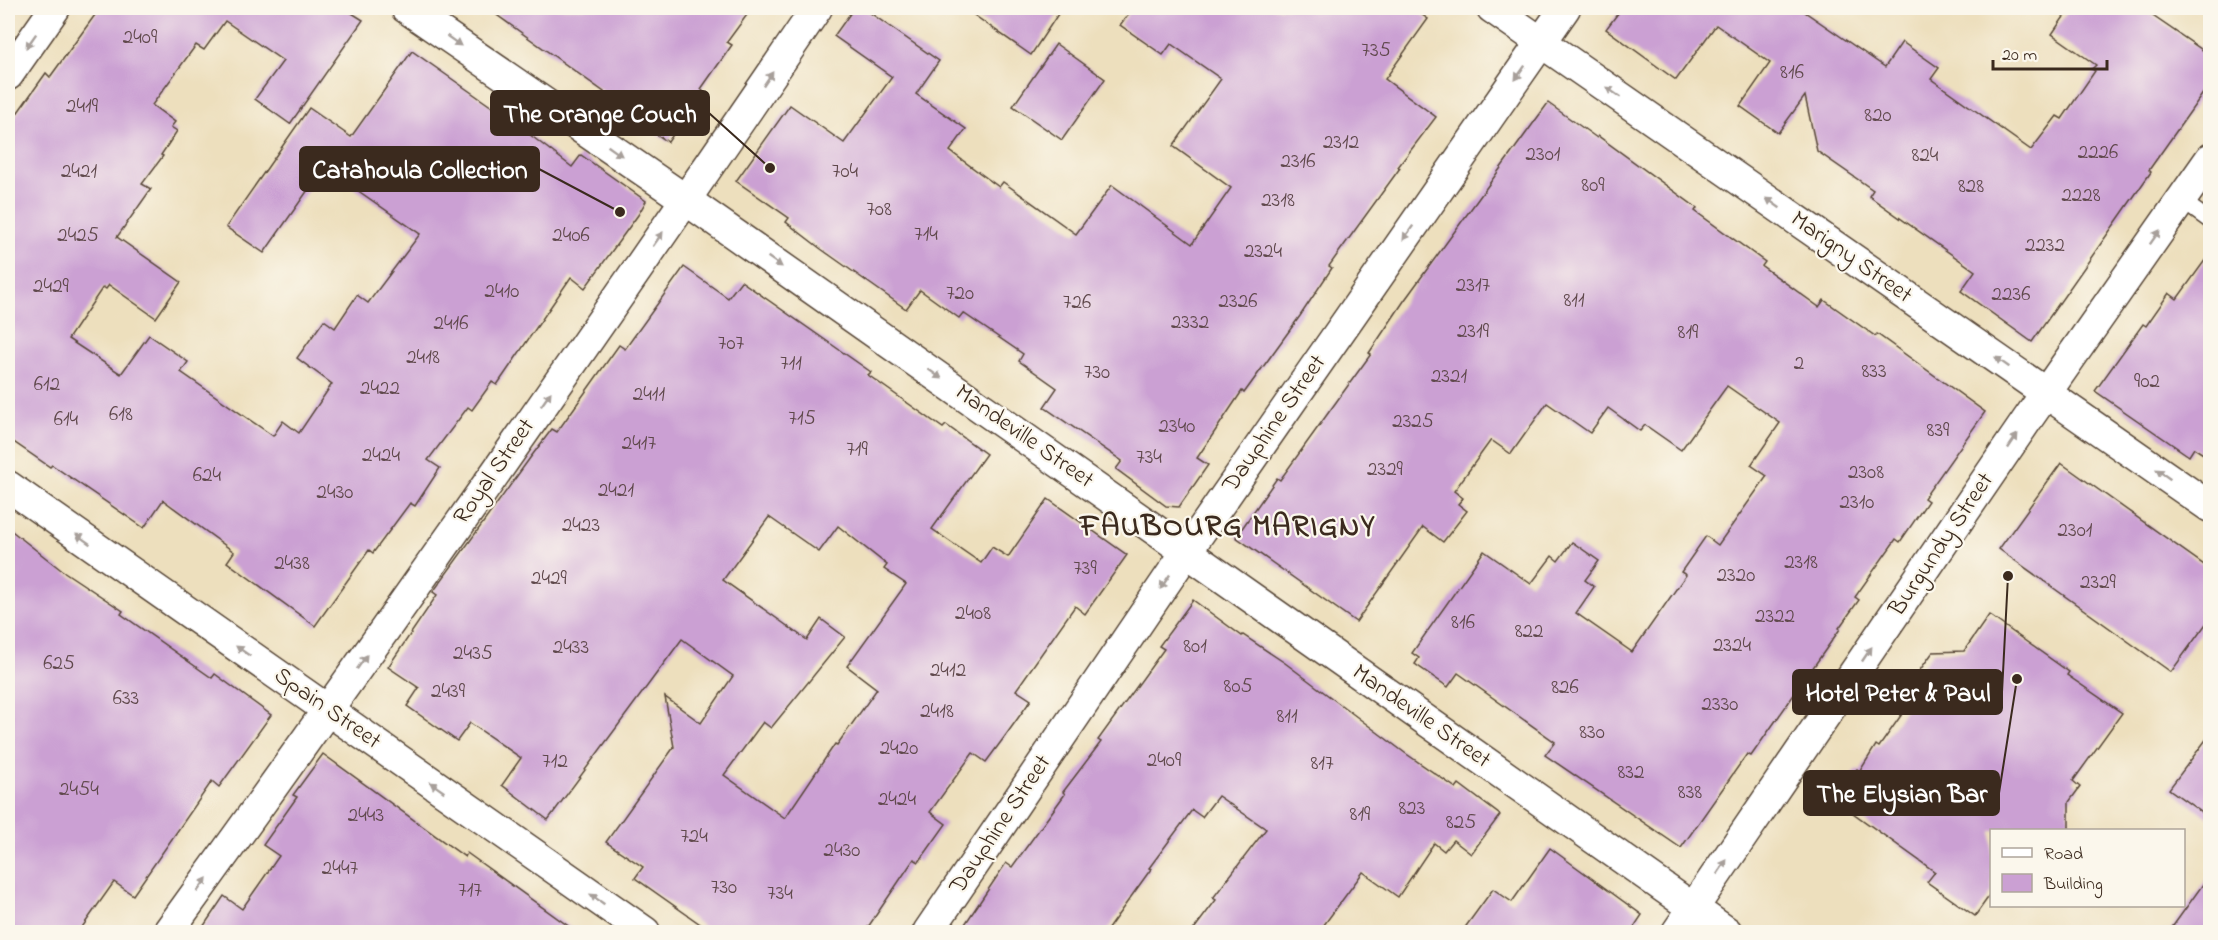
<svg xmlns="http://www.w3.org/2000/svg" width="2218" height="940" font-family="'Indie Flower',sans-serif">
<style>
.building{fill:#cba0d3;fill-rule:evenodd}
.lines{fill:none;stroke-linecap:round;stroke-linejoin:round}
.lane-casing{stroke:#564536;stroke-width:18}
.street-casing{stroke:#564536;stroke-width:33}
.lane{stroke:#fff;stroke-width:15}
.street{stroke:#fff;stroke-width:30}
.oneway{fill:#a79f9a}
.labels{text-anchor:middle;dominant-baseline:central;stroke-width:4.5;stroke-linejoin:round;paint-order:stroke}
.number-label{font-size:21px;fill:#5f484b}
.street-label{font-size:24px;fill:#3b2a1e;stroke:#fbf7ec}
.district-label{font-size:30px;font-weight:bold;letter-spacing:1.5px;fill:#3b2a1e;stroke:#fbf7ec}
.leader{fill:none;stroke:#3b2a1e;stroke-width:2}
.callout-dot{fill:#3b2a1e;stroke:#fbf7ec;stroke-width:2}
.callout{fill:#3b2a1e;stroke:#3b2a1e;stroke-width:2}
.callout-label{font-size:26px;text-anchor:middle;font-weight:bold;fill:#fff}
</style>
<rect width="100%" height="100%" fill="#fbf7ec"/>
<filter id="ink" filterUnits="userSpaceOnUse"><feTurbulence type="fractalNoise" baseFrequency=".0167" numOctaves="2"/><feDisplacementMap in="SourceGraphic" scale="12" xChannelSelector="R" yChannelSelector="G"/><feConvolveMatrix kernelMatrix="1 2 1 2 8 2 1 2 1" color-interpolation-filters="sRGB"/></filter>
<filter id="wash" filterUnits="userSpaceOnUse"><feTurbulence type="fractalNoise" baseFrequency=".008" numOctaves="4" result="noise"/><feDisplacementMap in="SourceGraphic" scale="24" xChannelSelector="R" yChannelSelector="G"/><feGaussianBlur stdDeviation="1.35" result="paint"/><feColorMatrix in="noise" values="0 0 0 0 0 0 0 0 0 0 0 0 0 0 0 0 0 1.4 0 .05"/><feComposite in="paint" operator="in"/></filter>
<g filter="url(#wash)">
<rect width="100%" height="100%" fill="#eddfbd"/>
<g id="blocks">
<!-- building -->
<g class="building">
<polygon points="100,8 344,8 363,20 290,124 255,99 283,61 225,21 204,50 196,45 152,105 175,122 171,127 177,131 161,155 163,156 142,184 151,189 117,237 181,282 156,318 109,285 106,289 103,287 68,339 121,374 149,335 188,362 181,372 273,436 283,421 299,433 332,384 297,358 324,320 335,328 357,295 368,303 420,234 324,167 264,253 226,227 309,108 351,137 412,51 512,121 572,167 581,155 646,201 638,215 585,288 571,277 497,385 492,382 472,410 468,407 428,460 440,468 415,506 410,503 373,553 369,550 315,626 227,562 234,552 163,500 144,528 52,465 50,467 8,438 8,126 46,73 50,77"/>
<polygon points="487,8 752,8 727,42 732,45 701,89 703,91 668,142 601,96 604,92"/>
<polygon points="854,8 863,8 939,61 916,94 966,129 950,151 999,187 1003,182 1076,234 1112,185 1192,244 1231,188 1173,146 1221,79 1171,44 1163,55 1120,25 1133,8 1412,8 1428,19 1385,79 1436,117 1398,167 1400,168 1329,266 1332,268 1300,316 1244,393 1242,391 1197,458 1208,465 1179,507 1166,506 1116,469 1122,461 1044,407 1057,388 1019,361 1023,354 963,313 959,318 920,290 906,309 821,249 786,222 789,218 736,181 790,105 844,143 892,77 834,36"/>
<polygon points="964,8 1062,8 1031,55"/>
<polygon points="1622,8 1799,8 1885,67 1902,42 1939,68 1931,79 2031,150 2057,116 2062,119 2095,71 2092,69 2096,65 2052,34 2070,8 2141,8 2211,56 2211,82 2149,170 2151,172 2032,342 1961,291 1975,271 1869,196 1873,190 1817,151 1805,96 1778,133 1740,106 1770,63 1716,25 1676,80 1606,29"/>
<polygon points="1056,44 1105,79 1062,140 1013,106"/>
<polygon points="1548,103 1597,138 1598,136 1697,208 1695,211 1765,262 1762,266 1819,307 1824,300 1875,336 1877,334 1985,412 1924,498 1928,501 1900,542 1896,539 1855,597 1859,600 1839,628 1840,629 1751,756 1747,754 1681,848 1545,755 1555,742 1458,673 1448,687 1415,664 1419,658 1412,653 1484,551 1531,584 1552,556 1558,561 1572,542 1599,561 1585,580 1594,587 1576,613 1632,652 1686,575 1681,572 1706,536 1718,545 1767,476 1751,465 1780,423 1727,386 1681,450 1645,425 1640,431 1608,408 1590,433 1547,403 1511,454 1491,440 1454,491 1463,498 1458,504 1467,511 1443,542 1423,527 1356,622 1236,537 1277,478 1280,480 1339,398 1371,354 1369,353 1404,301"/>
<polygon points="2211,252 2211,459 2194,448 2189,456 2095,391 2143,324 2146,326 2169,293 2177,299"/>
<path d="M684,267L728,298L741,281L871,372L868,375L943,428L946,425L986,454L932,529L981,563L992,547L1008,557L1048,499L1127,555L1085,614L1075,606L1016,690L1031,700L1003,739L986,762L973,753L930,812L946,824L919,862L914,859L864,933H713L635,878L643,867L606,842L674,747L665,697L701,723L733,676L682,639L548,820L502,785L521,758L470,723L457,741L407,706L419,688L388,667L437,595L433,592L530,458L552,429L557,432L619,345L625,349ZM769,517L819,552L838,526L887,565L884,569L906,584L847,666L877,689L837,745L835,744L785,818L724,775L763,722L771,728L845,637L821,619L807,640L723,580Z"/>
<polygon points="2061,463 2211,570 2211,617 2171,672 1999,549"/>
<polygon points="8,528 60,569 123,611 121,614 212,678 215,674 271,715 219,787 212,781 133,895 114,882 78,933 8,933"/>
<polygon points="1193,600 1242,636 1243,635 1285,663 1405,753 1456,788 1459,784 1500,815 1471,854 1453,840 1444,851 1434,843 1398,897 1363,872 1318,933 1191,933 1216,900 1213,898 1266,829 1218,796 1202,817 1192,810 1149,868 1151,869 1105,933 959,933 1006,863 1012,867 1065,794 1063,792 1101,742 1098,740 1164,649 1159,646"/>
<polygon points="1989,615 2069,672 2067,675 2122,713 2073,781 2080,787 2069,802 2069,831 1992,831 1992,892 1975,916 1927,882 1935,872 1835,800 1857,769 1860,771 1876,745 1879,747 1916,694 1917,674 1933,652 1964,651"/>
<polygon points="2211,733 2211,819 2169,789"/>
<polygon points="323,754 465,857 467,853 578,933 199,933 224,896 242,909 279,856 263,845 297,797 293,795"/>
<polygon points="1550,848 1642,915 1630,933 1461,933 1493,889 1512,902"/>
<polygon points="2211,873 2211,933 2168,933"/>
</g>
</g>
</g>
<g filter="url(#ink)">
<use href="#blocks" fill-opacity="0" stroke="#564536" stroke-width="1.5"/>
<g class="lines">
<defs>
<polyline id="lane" points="2181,200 2210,221"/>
<g id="street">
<polyline points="406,8 686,200 1727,932"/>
<polyline points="1492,8 2210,507"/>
<polyline points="8,75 55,8"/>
<polyline points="8,486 645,932"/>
<path d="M168,932C389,627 605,319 817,8"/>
<polyline points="928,932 1187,551 1565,8"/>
<polyline points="1677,932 2027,420 2210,159"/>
</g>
</defs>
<!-- lane casing -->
<use href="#lane" class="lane-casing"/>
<!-- street casing -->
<use href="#street" class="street-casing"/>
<!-- lane -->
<use href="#lane" class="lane"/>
<!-- street -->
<use href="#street" class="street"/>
</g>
<!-- one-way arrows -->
<defs><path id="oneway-solid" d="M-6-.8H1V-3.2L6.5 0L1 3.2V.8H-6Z" transform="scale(1.5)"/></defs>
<g class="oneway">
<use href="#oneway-solid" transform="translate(31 41) rotate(125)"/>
<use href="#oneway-solid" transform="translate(454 41) rotate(35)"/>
<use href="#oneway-solid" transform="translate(1520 73) rotate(125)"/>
<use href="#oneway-solid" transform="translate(768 79) rotate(-56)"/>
<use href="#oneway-solid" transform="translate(1613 92) rotate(-145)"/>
<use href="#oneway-solid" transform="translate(615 151) rotate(35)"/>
<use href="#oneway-solid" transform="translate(1773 203) rotate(-145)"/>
<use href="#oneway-solid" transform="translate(1408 233) rotate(125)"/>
<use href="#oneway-solid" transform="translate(2155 237) rotate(-55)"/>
<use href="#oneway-solid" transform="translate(658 239) rotate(-55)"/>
<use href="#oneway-solid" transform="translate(775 262) rotate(35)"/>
<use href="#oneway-solid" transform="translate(2002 362) rotate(-145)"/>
<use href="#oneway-solid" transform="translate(935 374) rotate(35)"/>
<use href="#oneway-solid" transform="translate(546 399) rotate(-55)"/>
<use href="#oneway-solid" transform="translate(2013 441) rotate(-56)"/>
<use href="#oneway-solid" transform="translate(2163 474) rotate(-145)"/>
<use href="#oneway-solid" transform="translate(83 539) rotate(-145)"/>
<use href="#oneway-solid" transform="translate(1165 582) rotate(124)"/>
<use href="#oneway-solid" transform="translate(243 651) rotate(-145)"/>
<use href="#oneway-solid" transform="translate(1867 654) rotate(-56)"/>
<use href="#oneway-solid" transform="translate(362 662) rotate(-55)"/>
<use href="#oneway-solid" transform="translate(437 787) rotate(-145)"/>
<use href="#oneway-solid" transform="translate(1722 867) rotate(-56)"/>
<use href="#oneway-solid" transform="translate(202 885) rotate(-54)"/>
<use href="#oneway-solid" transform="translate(597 899) rotate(-145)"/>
</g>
</g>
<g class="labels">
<!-- number labels -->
<g class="number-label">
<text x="140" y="38">2409</text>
<text x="1376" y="51">735</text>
<text x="1792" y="73">816</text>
<text x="82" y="107">2419</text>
<text x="1878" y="116">820</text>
<text x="1341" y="143">2312</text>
<text x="2098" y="153">2226</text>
<text x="1543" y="155">2301</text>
<text x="1925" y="156">824</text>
<text x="1298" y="162">2316</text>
<text x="79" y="172">2421</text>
<text x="845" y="172">704</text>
<text x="1593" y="186">809</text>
<text x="1971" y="187">828</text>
<text x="2081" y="196">2228</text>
<text x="1278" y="201">2318</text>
<text x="879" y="210">708</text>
<text x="926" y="235">714</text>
<text x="78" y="236">2425</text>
<text x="571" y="236">2406</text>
<text x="2045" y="246">2232</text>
<text x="1263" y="252">2324</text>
<text x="1473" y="286">2317</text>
<text x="51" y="287">2429</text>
<text x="502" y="292">2410</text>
<text x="960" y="294">720</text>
<text x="2011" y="295">2236</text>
<text x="1574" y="301">811</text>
<text x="1238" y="302">2326</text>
<text x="1077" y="303">726</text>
<text x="1190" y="323">2332</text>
<text x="451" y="324">2416</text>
<text x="1473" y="332">2319</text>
<text x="1688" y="333">819</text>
<text x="731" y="344">707</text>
<text x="423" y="358">2418</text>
<text x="791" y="364">711</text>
<text x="1799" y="364">2</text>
<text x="1874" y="372">833</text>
<text x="1097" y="373">730</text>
<text x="1449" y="377">2321</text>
<text x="2147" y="382">902</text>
<text x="47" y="385">612</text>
<text x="380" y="389">2422</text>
<text x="649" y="395">2411</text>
<text x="121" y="415">618</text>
<text x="802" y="419">715</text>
<text x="66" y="420">614</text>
<text x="1413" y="422">2325</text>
<text x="1177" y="427">2340</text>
<text x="1938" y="431">839</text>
<text x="639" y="444">2417</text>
<text x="857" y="450">719</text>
<text x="381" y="456">2424</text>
<text x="1149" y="458">734</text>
<text x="1385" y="470">2329</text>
<text x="1866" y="473">2308</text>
<text x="207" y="476">624</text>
<text x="616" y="491">2421</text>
<text x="335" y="493">2430</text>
<text x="1857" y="503">2310</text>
<text x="581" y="526">2423</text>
<text x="2075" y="531">2301</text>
<text x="1801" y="563">2318</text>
<text x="292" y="564">2438</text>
<text x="1085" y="569">739</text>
<text x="1736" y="576">2320</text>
<text x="549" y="579">2429</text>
<text x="2098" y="583">2329</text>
<text x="973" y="614">2408</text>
<text x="1775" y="617">2322</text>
<text x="1463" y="623">816</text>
<text x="1529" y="632">822</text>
<text x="1732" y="646">2324</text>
<text x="1195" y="647">801</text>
<text x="571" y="648">2433</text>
<text x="473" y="654">2435</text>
<text x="59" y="664">625</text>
<text x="948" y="671">2412</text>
<text x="1238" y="687">805</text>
<text x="1565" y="688">826</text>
<text x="448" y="692">2439</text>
<text x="126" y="699">633</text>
<text x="1720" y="705">2330</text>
<text x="937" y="712">2418</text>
<text x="1287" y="717">811</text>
<text x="1592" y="733">830</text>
<text x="899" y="749">2420</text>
<text x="1164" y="761">2409</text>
<text x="555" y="762">712</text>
<text x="1322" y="764">817</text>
<text x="1631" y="773">832</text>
<text x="79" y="790">2454</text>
<text x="1690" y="793">838</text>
<text x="897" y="800">2424</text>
<text x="1412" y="809">823</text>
<text x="1360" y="815">819</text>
<text x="366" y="816">2443</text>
<text x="1461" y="823">825</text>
<text x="694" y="837">724</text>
<text x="842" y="851">2430</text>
<text x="340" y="869">2447</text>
<text x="724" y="888">730</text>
<text x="470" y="891">717</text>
<text x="780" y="894">734</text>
</g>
<!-- street labels -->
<g class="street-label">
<text transform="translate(1851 258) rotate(35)">Marigny Street</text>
<text transform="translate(1275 424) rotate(-55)">Dauphine Street</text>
<text transform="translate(1024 437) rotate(35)">Mandeville Street</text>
<text transform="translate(495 472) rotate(-55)">Royal Street</text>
<text transform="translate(1942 545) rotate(-56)">Burgundy Street</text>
<text transform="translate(327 709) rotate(35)">Spain Street</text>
<text transform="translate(1421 717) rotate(35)">Mandeville Street</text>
<text transform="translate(1001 825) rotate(-56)">Dauphine Street</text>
</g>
<!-- district labels -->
<g class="district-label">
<text x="1228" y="528">FAUBOURG MARIGNY</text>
</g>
</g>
<!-- callouts -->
<path class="leader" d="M770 168L709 113M620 212L539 169M2008 576L2002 692M2017 679L1999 793"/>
<g class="callout-dot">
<circle cx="770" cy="168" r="6"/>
<circle cx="620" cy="212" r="6"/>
<circle cx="2008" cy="576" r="6"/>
<circle cx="2017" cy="679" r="6"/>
</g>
<g class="callout">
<rect x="491" y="91" width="218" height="44" rx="6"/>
<rect x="300" y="147" width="239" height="44" rx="6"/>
<rect x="1793" y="670" width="209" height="44" rx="6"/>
<rect x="1804" y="771" width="195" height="44" rx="6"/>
</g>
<g class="callout-label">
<text x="600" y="122">The Orange Couch</text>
<text x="420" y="178">Catahoula Collection</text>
<text x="1898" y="701">Hotel Peter &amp; Paul</text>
<text x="1902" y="802">The Elysian Bar</text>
</g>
<!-- margin -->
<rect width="2218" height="940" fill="none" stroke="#fbf7ec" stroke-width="30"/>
<!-- legend -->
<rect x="1990" y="829" width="195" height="78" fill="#fbf7ec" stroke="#aea59a" stroke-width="1.5"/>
<rect x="2002" y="848" width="30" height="9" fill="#ffffff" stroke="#aea59a" stroke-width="1.5"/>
<text x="2044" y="859" font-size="18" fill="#3b2a1e">Road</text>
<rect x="2002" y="874" width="30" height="18" fill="#cba0d3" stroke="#aea59a" stroke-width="1.5"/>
<text x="2044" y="889" font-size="18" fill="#3b2a1e">Building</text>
<!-- scale -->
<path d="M1993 60v9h114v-9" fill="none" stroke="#3b2a1e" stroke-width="3"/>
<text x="2002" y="60" font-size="18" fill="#3b2a1e" stroke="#fbf7ec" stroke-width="4.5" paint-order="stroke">20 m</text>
</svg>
